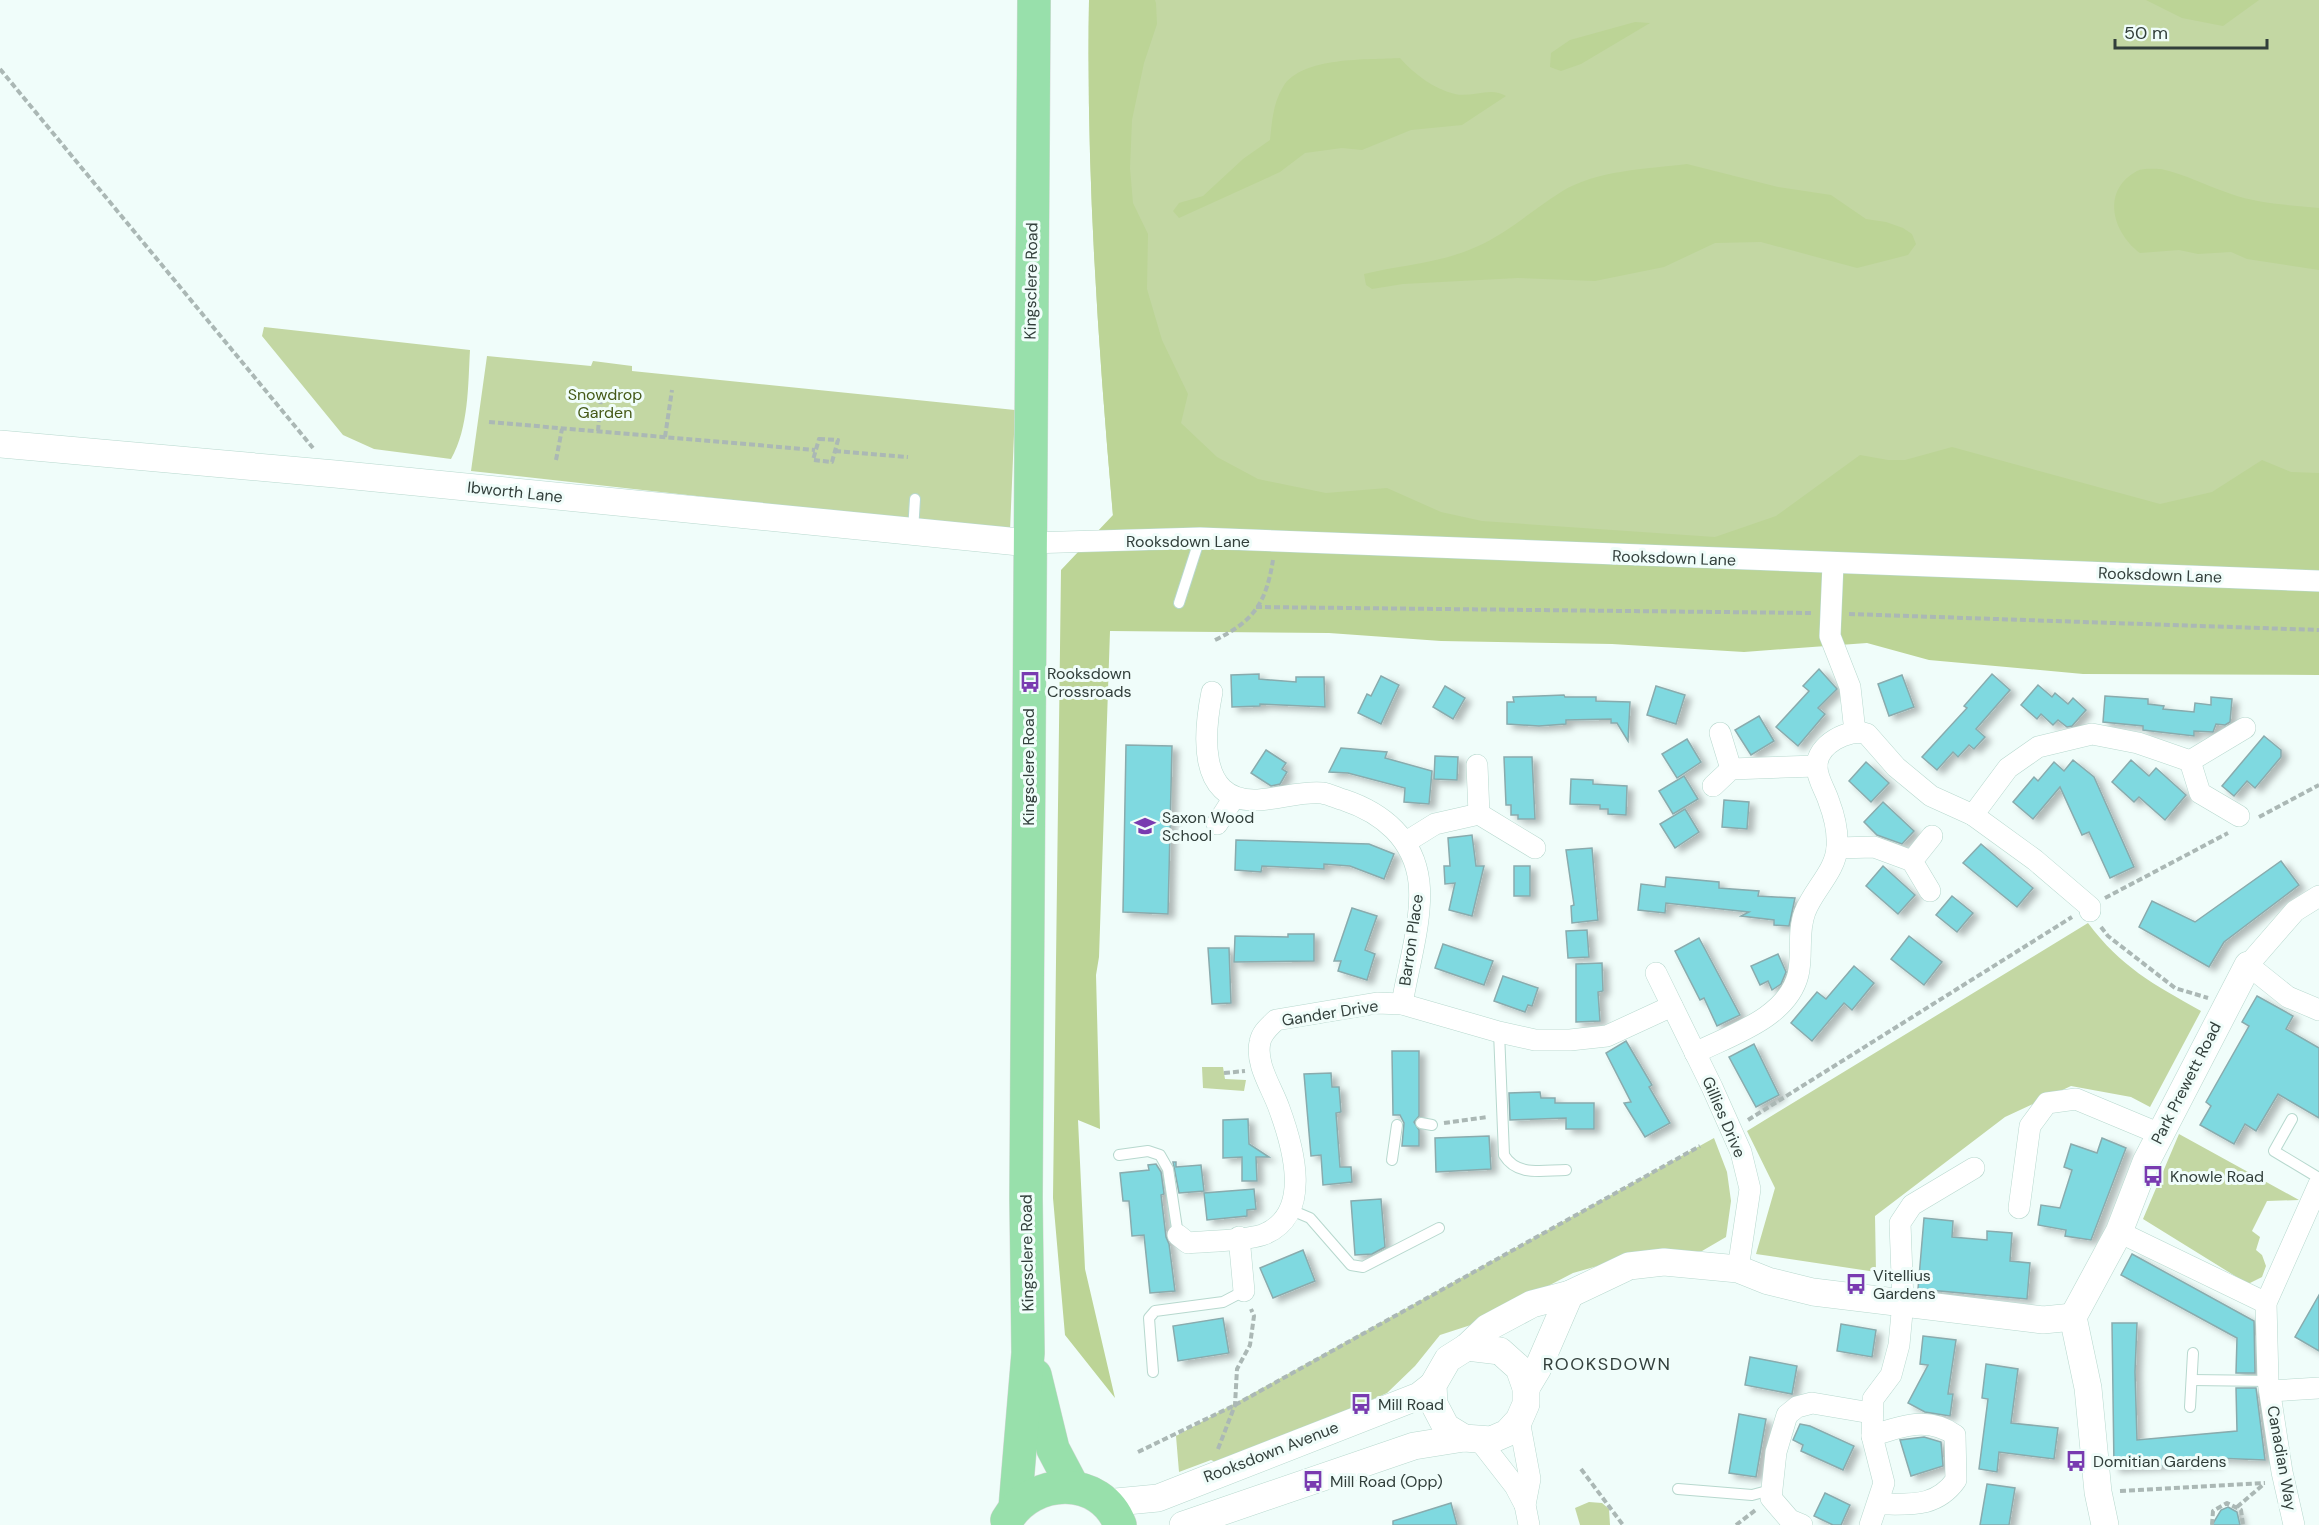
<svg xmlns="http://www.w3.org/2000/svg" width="2319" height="1525" font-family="'DM Sans',sans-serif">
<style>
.green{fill:#c3d7a3}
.forest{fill:#bcd496}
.building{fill:#7fd9e0;stroke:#89abad;stroke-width:1.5;filter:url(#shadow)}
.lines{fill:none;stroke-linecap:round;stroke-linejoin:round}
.service-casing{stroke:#b7d8ce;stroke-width:12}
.minor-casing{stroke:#b7d8ce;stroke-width:22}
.tertiary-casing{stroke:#b7d8ce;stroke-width:28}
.trunk-casing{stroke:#d6d9d8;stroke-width:34}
.path{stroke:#abb8b5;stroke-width:4;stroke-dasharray:6 3;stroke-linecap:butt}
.service{stroke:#fff;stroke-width:10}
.minor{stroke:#fff;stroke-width:21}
.tertiary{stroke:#fff;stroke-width:27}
.trunk{stroke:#98e0ab;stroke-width:33}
.labels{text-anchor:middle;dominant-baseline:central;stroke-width:6;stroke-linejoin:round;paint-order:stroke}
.street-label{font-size:16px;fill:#323f3b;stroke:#f0fdfa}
.park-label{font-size:16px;fill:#445917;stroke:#f0fdfa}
.poi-label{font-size:16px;fill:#323f3b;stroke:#f0fdfa;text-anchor:start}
.neighbourhood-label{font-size:18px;letter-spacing:1.5px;fill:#323f3b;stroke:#f0fdfa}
</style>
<defs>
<filter id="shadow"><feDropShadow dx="6" dy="4" stdDeviation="3" flood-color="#0004"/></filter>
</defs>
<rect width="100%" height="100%" fill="#f0fdfa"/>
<!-- green -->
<g class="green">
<path d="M1089,0H2319V564L1113,516C1098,344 1086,172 1089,0Z"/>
<path d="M264,327L470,350C468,384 469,428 451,459L374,449L343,435L262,336Z"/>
<polygon points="487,356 591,366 593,361 632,366 632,371 1015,410 1010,531 471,471"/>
<path d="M2088,923C2121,967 2153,984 2201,1011L2150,1107L2131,1097L2071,1086L2005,1117L1875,1216L1876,1272L1756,1254L1775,1188L1747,1131Z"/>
<polygon points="1202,1067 1223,1067 1225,1079 1246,1080 1244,1091 1203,1088"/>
<polygon points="2179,1134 2299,1200 2267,1201 2252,1231 2260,1237 2256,1250 2262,1255 2266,1266 2262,1277 2248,1284 2143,1219"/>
<polygon points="1714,1138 1727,1172 1731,1201 1726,1237 1702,1251 1629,1257 1573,1273 1477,1323 1440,1335 1415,1366 1387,1393 1224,1466 1211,1460 1179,1472 1176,1436"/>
<polygon points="1589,1502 1602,1503 1609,1509 1610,1525 1580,1525 1575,1508"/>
</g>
<!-- forest -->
<g class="forest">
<path d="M1089,0H1155L1156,3L1157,24L1144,63L1132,120L1130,168L1133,203L1148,234L1147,289L1162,340L1188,394L1181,423L1217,457L1258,479L1326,493L1387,488L1441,512L1482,521L1715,537L1776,516L1860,455L1888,460H1905L1952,447L2160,504L2212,492L2262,460L2291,472L2319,473V675L2083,674L1929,660L1867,643L1744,652L1612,644L1441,641L1329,633L1110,631L1099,957L1096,975L1100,1129L1078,1120L1085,1269L1115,1398L1065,1335L1053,1198L1061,570L1113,515C1098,344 1086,172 1089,0Z"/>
<polygon points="2146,0 2259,0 2223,26 2182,18"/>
<polygon points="1635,22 1650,23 1581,64 1561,71 1550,67 1551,53 1570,40"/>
<path d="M1400,58C1414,74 1434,89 1455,94C1472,98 1491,86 1506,96L1462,125L1411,130L1362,150L1342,148L1305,153L1280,172L1179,218L1173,211L1179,203L1203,196L1243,159L1270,140C1272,122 1273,103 1283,87C1301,56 1369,60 1400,58Z"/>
<path d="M1687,164L1778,187L1831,195L1866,219L1886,222L1903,228L1912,234L1916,244L1908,255L1857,268L1761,242L1715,243L1664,267L1595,281L1518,278L1403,284L1372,289L1366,285L1364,274C1401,265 1441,263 1476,247C1508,233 1532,210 1561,192C1596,170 1647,169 1687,164Z"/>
<path d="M2161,169C2185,174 2207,186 2231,194C2259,204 2290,205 2319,208V270L2247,259L2231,252L2198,254L2179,250L2140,253C2113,233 2100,191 2137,171C2143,168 2154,169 2161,169Z"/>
</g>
<!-- building -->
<g class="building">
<polygon points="1819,669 1837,689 1818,708 1825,714 1798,746 1776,727 1809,691 1803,686"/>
<polygon points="1259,674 1259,679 1296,682 1296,677 1324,677 1325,707 1260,704 1260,706 1232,707 1231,675"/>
<polygon points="1992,674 2010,690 1976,729 1985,737 1974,749 1969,745 1958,757 1953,752 1937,770 1922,757 1967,708 1964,706"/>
<polygon points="1902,675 1914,707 1889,716 1878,684"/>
<polygon points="1381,676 1399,685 1381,724 1358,713 1367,694 1371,696"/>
<polygon points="2038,685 2052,697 2055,693 2068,704 2073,698 2086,710 2072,726 2067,727 2058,720 2053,725 2041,714 2037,719 2021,705"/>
<polygon points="1445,686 1465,698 1453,719 1433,707"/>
<polygon points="1656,686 1685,695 1676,724 1647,715"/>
<polygon points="1564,695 1565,697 1596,697 1596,701 1630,702 1628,741 1617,723 1611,723 1611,719 1566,720 1566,724 1539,726 1507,724 1507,702 1514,702 1513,697"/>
<polygon points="2105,696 2148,699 2148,704 2164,706 2163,709 2194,712 2195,703 2211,705 2211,697 2232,699 2230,722 2225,725 2216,724 2213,732 2194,731 2194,736 2143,730 2143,726 2103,722"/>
<polygon points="1759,716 1774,741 1751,755 1735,730"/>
<polygon points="2264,736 2281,750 2281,757 2255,788 2247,781 2234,796 2222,786"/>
<polygon points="1687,739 1701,762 1677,778 1662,754"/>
<polygon points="1126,745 1172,746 1168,914 1123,912"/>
<polygon points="1341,748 1387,752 1385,758 1432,771 1429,804 1404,802 1405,788 1348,773 1329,772"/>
<polygon points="1266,750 1286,763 1282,769 1287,772 1280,784 1271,786 1251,773"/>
<polygon points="1435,756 1458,757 1457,780 1434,779"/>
<polygon points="1504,757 1532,757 1535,819 1518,819 1518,815 1511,815 1511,805 1506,805"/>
<polygon points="2073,760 2094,777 2134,867 2110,878 2089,832 2082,835 2060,787 2033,819 2013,802 2034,777 2038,781 2054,762 2064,771"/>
<polygon points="2131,760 2149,776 2156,768 2186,795 2165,820 2139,797 2134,802 2112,782"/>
<polygon points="1866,762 1889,783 1871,802 1849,781"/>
<polygon points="1684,776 1698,799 1673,814 1659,791"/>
<polygon points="1571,779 1593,780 1593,784 1627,786 1626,815 1608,814 1608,809 1600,809 1600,805 1570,804"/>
<polygon points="1724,800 1749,802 1747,829 1722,827"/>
<polygon points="1883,802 1914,831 1902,844 1877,835 1864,822"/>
<polygon points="1685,809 1699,832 1675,848 1660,824"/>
<polygon points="1472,835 1476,866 1484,866 1472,916 1449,910 1455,883 1445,884 1444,866 1450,866 1448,838"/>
<polygon points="1236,840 1369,844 1394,854 1384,879 1350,866 1324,864 1324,869 1262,866 1261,872 1235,870"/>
<polygon points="1981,844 2033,888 2017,907 1963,863"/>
<polygon points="1592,848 1598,920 1572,923 1571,906 1574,905 1566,850"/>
<polygon points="2281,861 2299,885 2224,942 2209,967 2139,927 2152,901 2195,922"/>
<rect x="1514" y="866" width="16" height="30"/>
<polygon points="1883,866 1915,895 1898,914 1866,886"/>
<polygon points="1666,877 1719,882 1719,888 1759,891 1758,896 1795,898 1789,926 1774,925 1774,920 1741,916 1749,912 1666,903 1665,913 1638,910 1641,884 1665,887"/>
<polygon points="1952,896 1973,913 1957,932 1936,915"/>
<polygon points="1352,908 1377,916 1365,950 1375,954 1367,980 1338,971 1341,961 1334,961"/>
<polygon points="1587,930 1589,957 1568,958 1566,931"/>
<polygon points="1288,934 1314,934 1314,961 1234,962 1235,936 1288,937"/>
<polygon points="1909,936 1942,962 1924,985 1891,959"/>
<polygon points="1699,938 1740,1015 1717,1026 1704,998 1700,1000 1675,951"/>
<polygon points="1443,944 1493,961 1484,985 1435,968"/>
<polygon points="1208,948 1229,948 1231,1003 1212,1004"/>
<polygon points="1778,954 1786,972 1781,984 1772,990 1768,981 1760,985 1751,966"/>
<polygon points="1602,963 1603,991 1598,992 1600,1021 1576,1022 1576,964"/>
<polygon points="1854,966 1874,983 1852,1010 1844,1003 1812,1041 1791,1023 1817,992 1826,999"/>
<polygon points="1503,976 1538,988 1532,1006 1528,1005 1525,1012 1494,1001"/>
<polygon points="2257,996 2293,1016 2286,1029 2319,1048 2319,1118 2278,1094 2256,1131 2245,1124 2234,1144 2200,1125 2211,1106 2206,1102 2249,1026 2242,1022"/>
<polygon points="1626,1041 1652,1085 1649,1087 1670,1123 1645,1137 1624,1103 1631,1102 1606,1053"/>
<polygon points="1754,1044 1779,1095 1756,1107 1729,1057"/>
<polygon points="1392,1051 1419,1051 1419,1116 1414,1122 1419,1130 1419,1146 1402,1146 1404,1123 1400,1115 1393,1115"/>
<polygon points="1331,1073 1332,1087 1339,1087 1341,1112 1336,1113 1340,1167 1351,1167 1352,1182 1323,1185 1321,1155 1311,1156 1304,1074"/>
<polygon points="1540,1092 1541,1098 1555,1098 1555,1103 1594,1103 1594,1129 1566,1129 1566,1118 1510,1120 1509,1093"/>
<polygon points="1248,1119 1249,1144 1269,1157 1256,1157 1257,1181 1242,1181 1242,1157 1223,1158 1223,1120"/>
<polygon points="1489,1136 1491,1169 1436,1172 1435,1138"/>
<polygon points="2102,1138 2126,1148 2091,1240 2065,1236 2066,1230 2038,1225 2041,1205 2060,1208 2072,1170 2064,1167 2071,1144 2097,1153"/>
<polygon points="1173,1162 1176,1162 1176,1167 1201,1165 1204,1191 1179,1193"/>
<polygon points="1156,1164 1161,1172 1164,1194 1161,1195 1166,1237 1169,1244 1175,1291 1150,1293 1144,1235 1132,1236 1129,1201 1123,1201 1120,1173 1149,1170 1148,1165"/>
<polygon points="1254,1189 1256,1209 1247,1210 1247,1216 1207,1220 1204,1193"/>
<polygon points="1381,1199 1385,1247 1372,1254 1355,1255 1351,1201"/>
<polygon points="1924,1218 1953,1221 1952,1237 1987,1240 1987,1231 2012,1233 2010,1261 2030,1263 2027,1299 1918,1289"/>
<polygon points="1303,1250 1315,1281 1273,1298 1260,1268"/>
<polygon points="2132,1254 2254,1321 2255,1373 2236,1373 2237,1338 2121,1275"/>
<polygon points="2319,1295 2319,1351 2295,1337"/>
<polygon points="1223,1318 1229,1353 1178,1361 1173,1326"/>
<polygon points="2112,1323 2137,1323 2135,1372 2137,1440 2237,1431 2236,1388 2256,1388 2265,1460 2216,1458 2217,1463 2114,1468"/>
<polygon points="1841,1324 1876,1330 1872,1357 1837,1351"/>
<polygon points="1923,1336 1956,1340 1948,1394 1953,1394 1950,1416 1925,1412 1908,1403 1928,1365 1920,1364"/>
<polygon points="1750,1357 1797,1366 1792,1394 1745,1385"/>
<polygon points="1986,1364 2018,1369 2011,1423 2058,1428 2054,1459 1999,1452 1997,1472 1979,1469 1988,1399 1982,1398"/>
<polygon points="1739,1414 1766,1419 1756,1477 1729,1473"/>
<polygon points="1800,1424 1810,1426 1854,1446 1843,1470 1801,1451 1803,1445 1793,1440"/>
<polygon points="1924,1437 1941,1442 1943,1466 1911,1476 1900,1440"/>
<polygon points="1987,1484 2015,1488 2009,1525 1980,1525"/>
<polygon points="1825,1493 1850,1505 1841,1525 1833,1525 1814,1516"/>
<polygon points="1451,1503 1457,1525 1393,1525 1393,1521"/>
<polygon points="2228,1507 2237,1512 2240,1525 2212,1525 2221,1510"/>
</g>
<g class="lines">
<defs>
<g id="service">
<polyline points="913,531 915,499"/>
<polyline points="1179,603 1200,538"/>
<path d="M1499,1032L1504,1155C1517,1177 1543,1170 1566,1170"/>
<polyline points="2292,1119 2274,1151 2319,1178"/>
<polyline points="1421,1123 1432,1125"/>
<polyline points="1119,1155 1148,1151 1160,1155 1168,1169 1178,1235"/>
<polyline points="1392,1160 1397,1125"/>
<polyline points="1291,1210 1310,1218 1351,1265 1363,1267 1439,1228"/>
<polyline points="1153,1372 1149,1318 1155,1311 1223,1302 1244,1291"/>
<polyline points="2192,1380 2268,1381"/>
<polyline points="2190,1407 2193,1353"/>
<polyline points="1678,1489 1752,1495 1771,1490"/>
</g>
<g id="minor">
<polyline points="1029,543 1200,538 2319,581"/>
<polyline points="1833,564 1830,636 1850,687 1855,732"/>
<path d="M1212,692C1204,732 1197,800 1254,800C1276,800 1300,791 1322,793C1329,794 1337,798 1344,800C1383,813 1414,839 1419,882C1423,919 1408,967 1402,1004"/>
<polyline points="1720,733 1731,769"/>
<polyline points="2190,761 2200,793 2239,816"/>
<polyline points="2190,761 2245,728"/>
<polyline points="1477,765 1479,814"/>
<polyline points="1713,786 1731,769 1817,766"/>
<polyline points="1973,815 2008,768 2038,747 2092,734 2138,743 2190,761"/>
<polyline points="1217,824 1233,799"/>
<polyline points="1406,842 1435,824 1479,814 1535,848"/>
<polyline points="1837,848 1874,847 1912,861"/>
<polyline points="1930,891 1912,861 1932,836"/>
<polyline points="2319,896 2295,911 2248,965 2288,997 2319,1010"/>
<polyline points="1656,973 1712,1087 1741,1152 1750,1189 1738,1269"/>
<path d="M1695,1053C1731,1035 1787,1018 1798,975C1803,955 1797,932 1805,912C1813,890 1836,871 1837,847C1838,832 1834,815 1829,802C1826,791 1817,779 1817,767C1816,745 1849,727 1867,734L1896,767L1931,796L1973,815L2035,860L2090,907V911"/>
<polyline points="2019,1208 2030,1126 2047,1103 2076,1099 2160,1134"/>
<polyline points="2119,1232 2266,1303"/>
<path d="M1178,1235L1188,1243C1209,1241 1242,1241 1262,1235C1314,1216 1293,1146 1279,1108C1272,1088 1255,1064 1260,1042C1262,1032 1269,1027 1276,1020L1377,1003L1402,1004L1499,1032L1535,1040H1570L1607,1036L1672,1006"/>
<polyline points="1239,1237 1244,1291"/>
<polyline points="2270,1391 2319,1388"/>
<polyline points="1519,1420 1530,1479 1525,1505 1529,1525"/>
<path d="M1872,1436C1901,1426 1928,1416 1955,1435L1956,1480C1936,1508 1910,1504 1879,1504"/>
<polyline points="1480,1441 1515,1486 1525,1505"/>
<polyline points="1802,1525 1790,1520 1771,1498 1776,1452 1787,1415 1797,1407 1812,1403 1871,1413"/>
<polyline points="1870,1525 1884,1483 1872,1436 1873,1399 1891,1375 1899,1345 1903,1302 1900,1223 1912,1205 1974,1168"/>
<polyline points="2294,1525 2282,1472 2268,1381 2266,1303 2319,1184"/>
</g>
<g id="tertiary">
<polyline points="0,444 335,474 1029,543"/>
<polyline points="1526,1388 1538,1368 1570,1294"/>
<polyline points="1464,1438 1446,1427 1434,1404 1433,1385 1448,1359 1467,1347 1487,1328 1532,1304 1570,1294 1629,1266 1664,1262 1738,1269 1768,1281 1813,1292 2043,1320 2073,1317"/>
<polyline points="1105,1503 1158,1498 1419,1396 1433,1385"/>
<polyline points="1183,1525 1414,1446 1464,1438 1491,1440 1507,1433 1519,1420 1526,1404 1526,1388 1519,1368 1500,1351 1467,1347"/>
<polyline points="2105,1525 2098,1492 2088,1388 2073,1317 2119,1232 2146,1162 2248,965"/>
</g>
<g id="trunk">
<polyline points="1035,1375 1053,1449 1073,1487"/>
<polyline points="1015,1508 1028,1353 1026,1198 1034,0"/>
<path d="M1007,1520C1032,1477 1101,1474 1120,1525"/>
</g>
</defs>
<!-- service casing -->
<use href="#service" class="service-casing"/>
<!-- minor casing -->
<use href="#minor" class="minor-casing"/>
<!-- tertiary casing -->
<use href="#tertiary" class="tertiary-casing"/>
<!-- trunk casing -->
<use href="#trunk" class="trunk-casing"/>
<!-- path -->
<g class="path">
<polyline points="0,69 313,448"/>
<polyline points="489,422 815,450"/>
<polyline points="598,431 602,388"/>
<polyline points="665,437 672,390"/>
<polygon points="819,439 838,440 832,462 813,460"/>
<polyline points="835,451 908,457"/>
<polyline points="556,460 562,429"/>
<polyline points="1256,607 1812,613"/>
<polyline points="1849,614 2319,630"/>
<path d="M1215,640C1254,621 1266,603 1273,560"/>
<polyline points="2259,817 2319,785"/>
<polyline points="2105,898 2228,833"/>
<polyline points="2101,927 2108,936 2175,988 2208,998"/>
<polyline points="1224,1073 1245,1071"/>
<polyline points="1748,1120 2072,917"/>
<polyline points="1444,1123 1488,1117"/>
<polyline points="1218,1449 1235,1405 1237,1369 1250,1345 1254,1316 1251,1309"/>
<polyline points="1138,1452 1235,1405 1700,1146"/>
<polyline points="1581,1469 1623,1525"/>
<polyline points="2120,1491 2265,1483"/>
<polyline points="2237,1507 2264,1484"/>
<polyline points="1736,1525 1757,1509"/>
<polyline points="2212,1525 2213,1511 2227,1503 2241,1510 2243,1525"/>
</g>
<!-- service -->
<use href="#service" class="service"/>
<!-- minor -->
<use href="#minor" class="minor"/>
<!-- tertiary -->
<use href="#tertiary" class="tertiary"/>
<!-- trunk -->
<use href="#trunk" class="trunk"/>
</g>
<!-- icons -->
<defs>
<symbol id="bus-bare" viewBox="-9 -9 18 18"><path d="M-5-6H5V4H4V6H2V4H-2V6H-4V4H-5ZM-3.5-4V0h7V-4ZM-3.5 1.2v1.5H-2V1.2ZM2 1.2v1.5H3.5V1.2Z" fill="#793bb0" stroke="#f0fdfa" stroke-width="2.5" paint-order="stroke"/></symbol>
<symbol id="school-bare" viewBox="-9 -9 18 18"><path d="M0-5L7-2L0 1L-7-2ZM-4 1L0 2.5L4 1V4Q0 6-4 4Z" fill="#793bb0" stroke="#f0fdfa" stroke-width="2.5" paint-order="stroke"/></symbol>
</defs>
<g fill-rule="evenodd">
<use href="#bus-bare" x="1015" y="667" width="30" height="30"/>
<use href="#school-bare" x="1130" y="811" width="30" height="30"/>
<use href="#bus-bare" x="2138" y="1161" width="30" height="30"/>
<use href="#bus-bare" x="1841" y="1269" width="30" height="30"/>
<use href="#bus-bare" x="1346" y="1389" width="30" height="30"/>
<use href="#bus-bare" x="2061" y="1446" width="30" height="30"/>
<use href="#bus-bare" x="1298" y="1466" width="30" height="30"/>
</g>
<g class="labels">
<!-- street labels -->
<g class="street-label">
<text transform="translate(1031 281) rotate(-89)">Kingsclere Road</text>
<text transform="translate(515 492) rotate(6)">Ibworth Lane</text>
<text x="1188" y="541">Rooksdown Lane</text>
<text transform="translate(1674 558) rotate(2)">Rooksdown Lane</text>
<text transform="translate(2160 575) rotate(2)">Rooksdown Lane</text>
<text transform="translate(1028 767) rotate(-90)">Kingsclere Road</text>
<text transform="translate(1411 940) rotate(-82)">Barron Place</text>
<text transform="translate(1330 1013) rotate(-9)">Gander Drive</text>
<text transform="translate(2186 1083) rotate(-63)">Park Prewett Road</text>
<text transform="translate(1724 1117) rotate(67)">Gillies Drive</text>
<text transform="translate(1027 1253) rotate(-91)">Kingsclere Road</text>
<text transform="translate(1271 1452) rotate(-21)">Rooksdown Avenue</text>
<text transform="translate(2282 1458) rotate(80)">Canadian Way</text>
</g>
<!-- park labels -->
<g class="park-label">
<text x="605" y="394">Snowdrop<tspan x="605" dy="18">Garden</tspan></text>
</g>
<!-- poi labels -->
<g class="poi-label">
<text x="1047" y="673">Rooksdown<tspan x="1047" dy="18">Crossroads</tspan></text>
<text x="1162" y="817">Saxon Wood<tspan x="1162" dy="18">School</tspan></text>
<text x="2170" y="1176">Knowle Road</text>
<text x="1873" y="1275">Vitellius<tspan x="1873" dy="18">Gardens</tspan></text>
<text x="1378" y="1404">Mill Road</text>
<text x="2093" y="1461">Domitian Gardens</text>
<text x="1330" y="1481">Mill Road (Opp)</text>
</g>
<!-- neighbourhood labels -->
<g class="neighbourhood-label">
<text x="1607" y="1364">ROOKSDOWN</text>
</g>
</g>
<!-- scale -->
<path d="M2115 39v9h152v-9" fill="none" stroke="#323f3b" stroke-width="3"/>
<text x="2124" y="39" font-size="18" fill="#323f3b" stroke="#f0fdfa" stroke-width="4.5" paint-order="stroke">50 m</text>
</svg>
